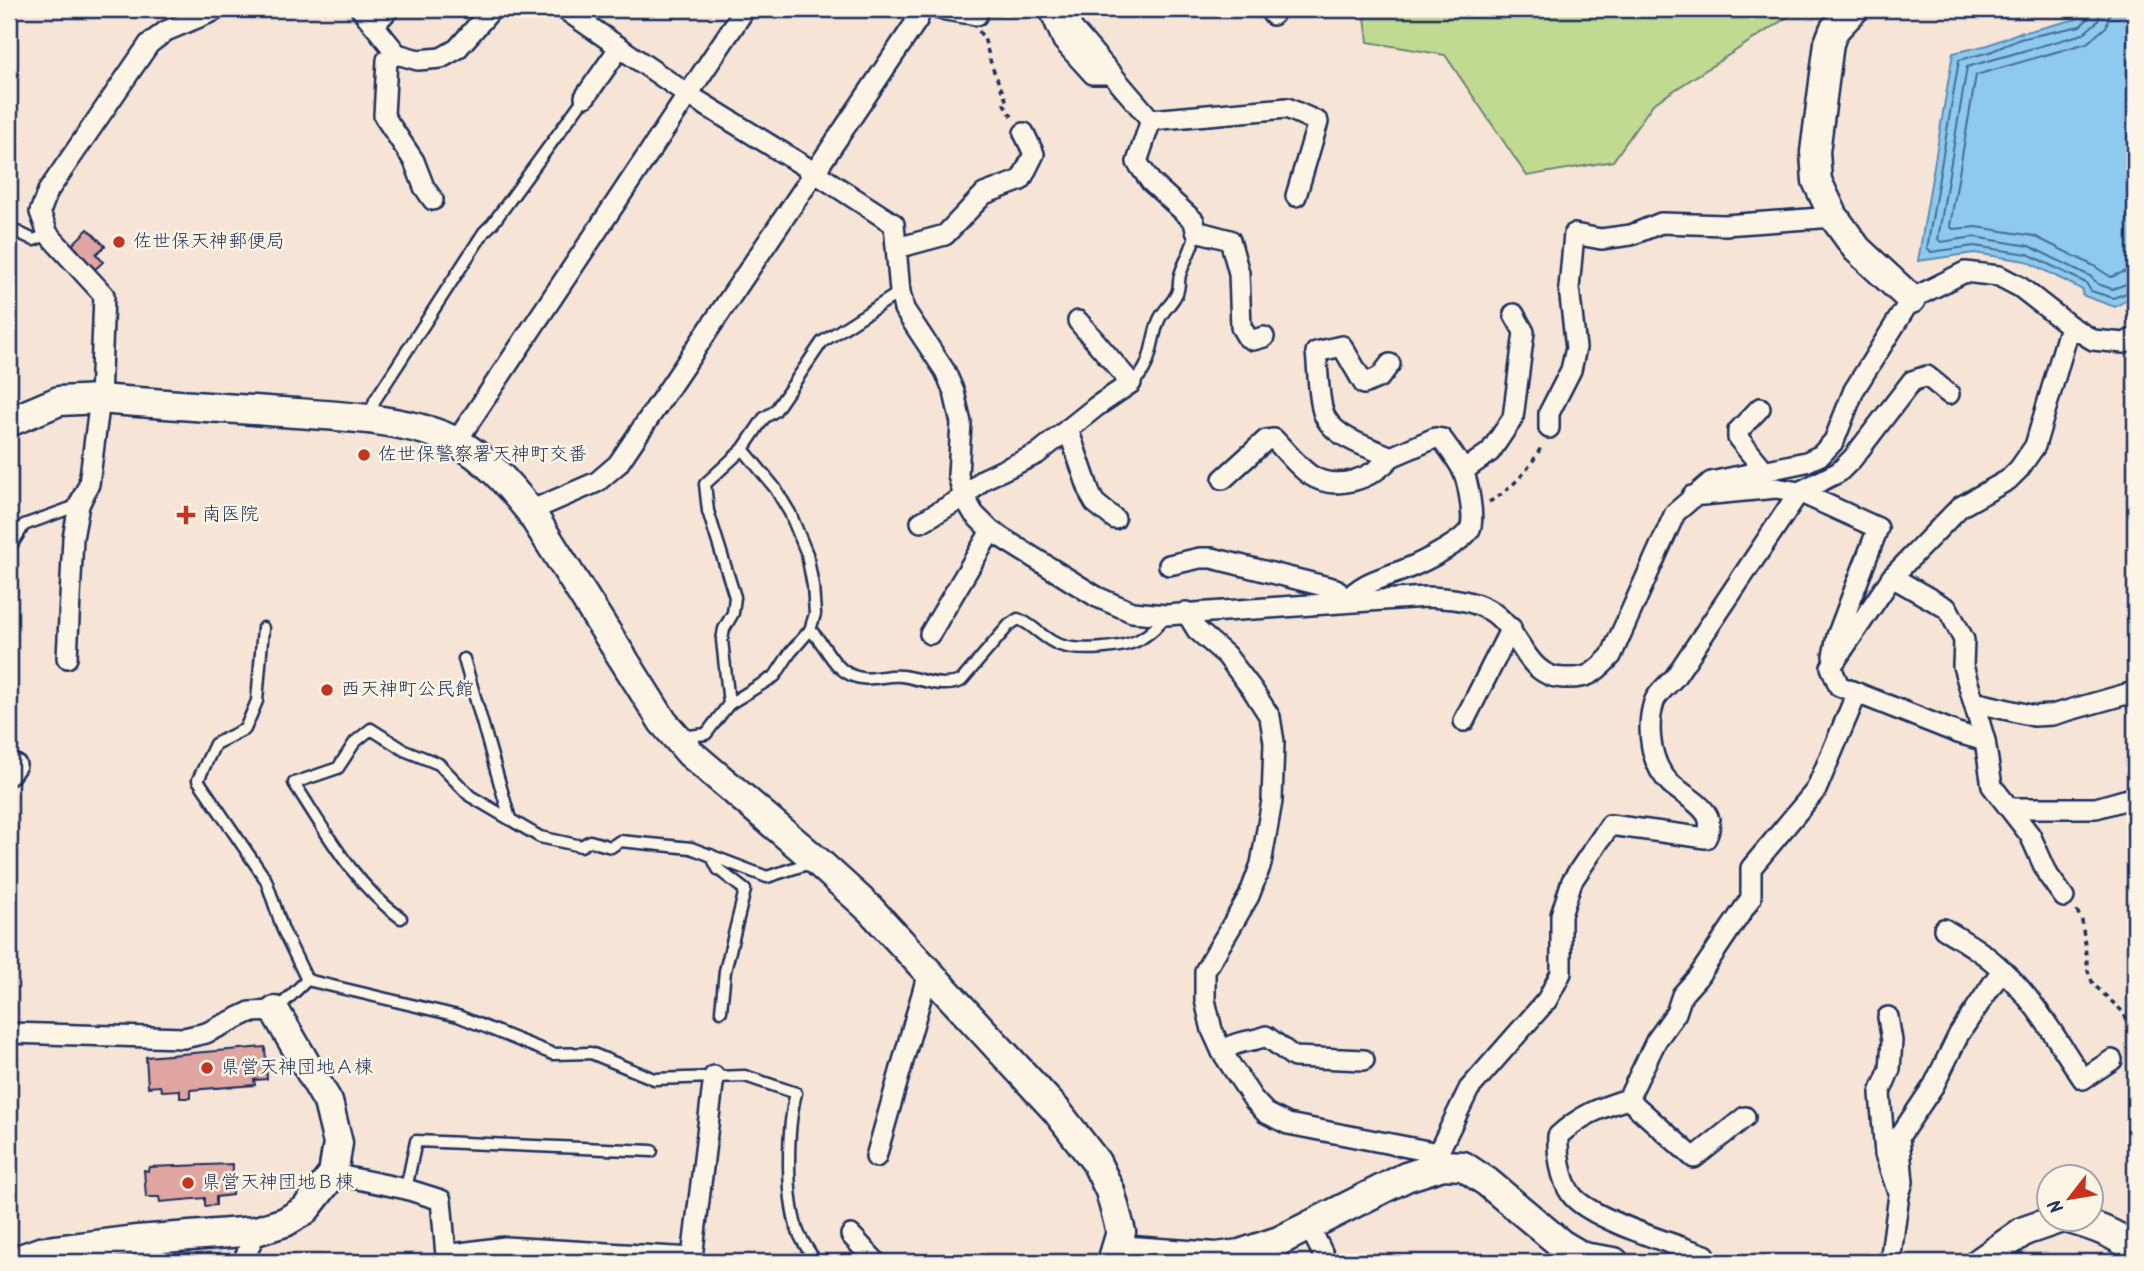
<svg xmlns="http://www.w3.org/2000/svg" width="2144" height="1271" font-family="Kalam,'Klee One',sans-serif">
<style>
.green{fill:#c0da91;stroke:#6e8478;stroke-width:2}
.water{fill:#8dcaed;stroke:#5f8cb4;stroke-width:2}
.lines{fill:none;stroke-linecap:round;stroke-linejoin:round}
.shore{stroke:#496d97;stroke-width:2}
.building{fill:#e0a5a1;stroke:#1b2f5e;stroke-width:2}
.lane-casing{stroke:#1b2f5e;stroke-width:15}
.street-casing{stroke:#1b2f5e;stroke-width:24}
.secondary-casing{stroke:#1b2f5e;stroke-width:33}
.path{stroke:#1b2f5e;stroke-width:3.5;stroke-dasharray:5 5;stroke-linecap:butt}
.lane{stroke:#fcf5e5;stroke-width:10}
.street{stroke:#fcf5e5;stroke-width:19}
.secondary{stroke:#fcf5e5;stroke-width:28}
.poi-dot{fill:#c8321e;stroke:#fcf5e5;stroke-width:2.5}
.labels{text-anchor:middle;dominant-baseline:central;stroke-width:5;stroke-linejoin:round;paint-order:stroke}
.poi-label{font-size:19px;fill:#1b2f5e;stroke:#fcf5e5;text-anchor:start}
</style>
<rect width="100%" height="100%" fill="#f6e5d7"/>
<filter id="ink" filterUnits="userSpaceOnUse"><feTurbulence type="fractalNoise" baseFrequency=".0143" numOctaves="2"/><feDisplacementMap in="SourceGraphic" scale="14" xChannelSelector="R" yChannelSelector="G"/><feConvolveMatrix kernelMatrix="1 2 1 2 8 2 1 2 1" color-interpolation-filters="sRGB"/></filter>
<g filter="url(#ink)">
<!-- green -->
<polygon class="green" points="1364,9 1800,9 1653,104 1613,161 1527,176 1445,55 1368,42"/>
<!-- water -->
<polygon class="water" points="2088,9 2135,9 2135,295 2115,307 2082,295 2083,290 2026,261 1974,253 1918,261 1953,53 1988,45 2023,31 2021,33 2077,19"/>
<g class="lines">
<!-- shore -->
<g class="shore">
<polyline points="2092,9 2091,16 2080,26 2020,39 1990,52 1959,60 1927,249 1931,252 1974,246 2028,254 2086,283 2091,291 2113,298 2135,290"/>
<polyline points="2101,9 2098,21 2083,34 1967,67 1938,239 1941,242 1974,237 2029,246 2090,276 2098,284 2112,289 2135,281"/>
<polyline points="2111,9 2106,27 2087,43 1976,75 1950,226 1953,229 1977,227 2034,236 2094,266 2111,277 2126,271 2135,270"/>
</g>
</g>
<!-- building -->
<g class="building">
<polygon points="88,229 105,246 96,254 103,262 91,273 68,249"/>
<polygon points="265,1047 267,1079 254,1080 255,1085 190,1090 190,1098 180,1098 180,1090 162,1091 160,1086 148,1087 146,1057"/>
<polygon points="233,1164 232,1195 216,1197 216,1205 205,1206 205,1198 160,1202 159,1197 146,1197 144,1170 148,1171 149,1167"/>
</g>
<g class="lines">
<defs>
<g id="lane">
<polyline points="9,228 34,240 48,234"/>
<path d="M1131,383C1153,370 1150,341 1159,320C1163,310 1173,303 1177,293C1180,287 1178,278 1181,272C1186,258 1194,246 1196,231"/>
<polyline points="370,415 375,400 484,232 493,223 585,97"/>
<polyline points="9,549 24,525 79,505"/>
<polyline points="263,628 257,701 245,729 215,744 198,780 266,880 283,930 307,980 275,1011"/>
<path d="M810,630C825,643 831,665 849,674C868,684 883,674 902,676C923,679 940,689 961,681L1009,625L1018,619C1033,624 1044,640 1060,645C1079,652 1125,649 1142,638C1152,632 1159,625 1166,615"/>
<polyline points="464,659 510,819"/>
<polyline points="729,704 775,676 790,653 810,630 815,614 813,586 807,554 790,513 775,488 743,449"/>
<polyline points="680,737 706,734 729,704 722,640 724,629 733,613 735,597 708,511 705,484 743,449 764,418 775,411 822,342 900,292"/>
<polyline points="711,855 718,869 745,890 725,971 721,1011"/>
<path d="M401,918C354,885 325,830 294,783L338,768L355,742L371,729L404,750L439,764L470,796L540,837L581,846L590,841L611,847L620,841L691,848L767,877L813,862"/>
<path d="M307,980L458,1016L553,1054L591,1053L654,1079L745,1076L796,1093C787,1128 786,1194 797,1229C801,1241 810,1252 816,1262"/>
<polyline points="406,1189 416,1141 652,1151"/>
</g>
<g id="street">
<polyline points="361,9 397,54 418,60 441,58 457,49 492,9"/>
<path d="M564,9L687,94L814,172L894,224L900,292L904,309L945,371L954,392L961,423L958,475L964,497L974,514L991,531L1097,597L1132,612L1166,615L1426,597C1448,598 1469,599 1489,610C1521,628 1524,678 1565,678C1590,679 1595,672 1611,656L1675,513L1711,482L1806,462L1821,455L1834,441L1854,390L1911,299L1965,272L1999,276L2020,287L2070,326L2093,340L2124,343L2135,338"/>
<polyline points="939,9 977,15"/>
<polyline points="1049,9 1063,41 1093,74 1112,74"/>
<polyline points="1064,9 1073,29 1151,120 1287,108 1318,122 1296,196"/>
<polyline points="1269,9 1273,15"/>
<polyline points="374,25 389,9"/>
<polyline points="397,54 387,60 384,116 414,161 424,187 433,200"/>
<polyline points="585,97 620,47"/>
<polyline points="1151,120 1137,162 1151,182 1194,221 1196,231 1230,240 1239,273 1241,327 1247,337 1253,340 1264,337"/>
<polyline points="897,248 945,235 984,194 1021,180 1034,154 1024,133"/>
<polyline points="1760,408 1738,431 1738,438 1764,470"/>
<polyline points="1549,428 1549,413 1571,370 1576,348 1569,288 1574,234 1601,239 1631,235 1661,223 1725,225 1834,217"/>
<polyline points="1068,429 1091,496 1095,503 1115,519"/>
<polyline points="456,442 745,9"/>
<polyline points="1463,471 1490,452 1513,418 1524,332 1514,314"/>
<path d="M1223,479L1266,440L1274,439C1285,450 1297,466 1310,475C1336,492 1372,479 1391,457"/>
<polyline points="1692,496 1776,488 1799,492 1878,528 1837,636 1833,656"/>
<polyline points="530,511 597,482 618,464 918,19 918,15 909,9"/>
<polyline points="921,522 964,497 984,479 1037,454 1097,406 1131,383 1078,321"/>
<path d="M1169,565L1200,558H1212L1336,589L1345,602C1363,581 1381,579 1406,569C1421,563 1462,543 1470,529C1475,519 1468,482 1463,471C1458,460 1449,449 1442,439L1435,438L1391,457C1367,446 1328,437 1322,408C1318,390 1318,370 1316,352L1342,346L1364,384L1380,377L1390,364"/>
<polyline points="1186,612 1197,630 1226,655 1252,689 1270,717 1274,742 1272,801 1261,864 1249,896 1205,971 1205,1000 1212,1030 1222,1052 1253,1099 1266,1113 1288,1124 1438,1153 1442,1163"/>
<polyline points="930,634 991,531"/>
<polyline points="67,658 73,538 79,505 89,484 100,399 104,295 48,234 40,212 48,191 149,44 166,31 214,11 214,9"/>
<polyline points="1857,693 1958,733 1985,741"/>
<polyline points="1974,702 2034,716 2052,715 2130,693 2135,699"/>
<polyline points="1464,721 1511,628"/>
<polyline points="9,775 16,765"/>
<polyline points="2012,808 2096,808 2135,797"/>
<polyline points="2064,897 2048,875 2030,835 1992,786 1985,741 1963,666 1964,640 1948,609 1892,577 1960,507 2008,480 2019,469 2035,446 2070,326"/>
<path d="M1944,929C1964,941 1985,953 2002,970C2035,1000 2058,1042 2083,1079L2112,1060"/>
<polyline points="1888,1017 1892,1041 1890,1069 1880,1093 1885,1154 1896,1187"/>
<polyline points="9,1033 184,1038 206,1033 250,1012 275,1011"/>
<path d="M1222,1052C1236,1040 1249,1043 1266,1036L1294,1057L1364,1060"/>
<polyline points="1628,1099 1694,1158 1745,1117"/>
<path d="M1438,1153L1469,1089L1547,1000L1561,973V915L1572,881L1610,825L1706,838C1709,832 1711,824 1708,817C1702,803 1682,794 1671,784C1650,765 1646,728 1654,702C1657,693 1669,684 1675,677L1799,492L1839,472L1853,458L1912,381L1927,376L1949,394"/>
<polyline points="876,1157 928,973"/>
<polyline points="333,1174 406,1189 441,1200 446,1255 505,1247 692,1258 714,1076"/>
<polyline points="1309,1226 1327,1262"/>
<polyline points="851,1235 876,1262"/>
<polyline points="243,1262 256,1231"/>
<path d="M1706,1262L1705,1255C1676,1245 1587,1218 1571,1194C1561,1180 1557,1153 1558,1136C1581,1115 1599,1108 1628,1099L1656,1041L1676,1013L1682,995L1698,977L1751,898V868L1816,790L1857,693L1839,686L1831,667L1892,577"/>
<polyline points="1890,1262 1899,1195 1903,1182 1899,1137 1934,1085 1959,1034 2002,970"/>
</g>
<g id="secondary">
<polyline points="1854,9 1834,30 1829,43 1815,152 1817,181 1834,217 1857,249 1911,299"/>
<path d="M9,422L59,401L100,399C161,404 222,408 282,412C333,416 411,418 456,442C485,457 509,485 530,511L663,722L690,753L817,861L870,909L1056,1110L1096,1162L1110,1191L1121,1232L1112,1262"/>
<path d="M2066,1218C2090,1225 2117,1233 2135,1250"/>
<polyline points="1117,1250 1216,1257 1240,1254 1279,1241 1406,1177 1443,1165 1463,1166 1487,1182 1561,1244 1583,1257 1614,1262"/>
<polyline points="12,1262 40,1252 137,1240 256,1231 285,1222 305,1210 333,1174 338,1143 328,1102 275,1011"/>
<polyline points="1980,1262 2024,1231 2062,1218"/>
</g>
</defs>
<!-- lane casing -->
<use href="#lane" class="lane-casing"/>
<!-- street casing -->
<use href="#street" class="street-casing"/>
<!-- secondary casing -->
<use href="#secondary" class="secondary-casing"/>
<!-- path -->
<g class="path">
<polyline points="979,31 985,41 992,67 1007,102 1004,104 1013,118"/>
<path d="M1489,502C1511,490 1531,468 1542,445"/>
<polyline points="2077,911 2082,921 2088,971 2093,984 2123,1012 2135,1037"/>
</g>
<!-- lane -->
<use href="#lane" class="lane"/>
<!-- street -->
<use href="#street" class="street"/>
<!-- secondary -->
<use href="#secondary" class="secondary"/>
</g>
</g>
<!-- markers -->
<g class="poi-dot">
<circle cx="119" cy="242" r="7"/>
<circle cx="364" cy="455" r="7"/>
<path d="M182.5 504.5h7v7h7v7h-7v7h-7v-7h-7v-7h7z"/>
<circle cx="327" cy="690" r="7"/>
<circle cx="207" cy="1068" r="7"/>
<circle cx="188" cy="1183" r="7"/>
</g>
<g class="labels">
<!-- poi labels -->
<g class="poi-label">
<text x="133" y="242">佐世保天神郵便局</text>
<text x="378" y="455">佐世保警察署天神町交番</text>
<text x="202" y="515">南医院</text>
<text x="341" y="690">西天神町公民館</text>
<text x="221" y="1068">県営天神団地Ａ棟</text>
<text x="202" y="1183">県営天神団地Ｂ棟</text>
</g>
</g>
<!-- margin -->
<rect width="2144" height="1271" fill="none" stroke="#fcf5e5" stroke-width="35"/>
<rect x="18" y="18" width="2109" height="1236" fill="none" stroke="#1b2f5e" stroke-width="2.5" filter="url(#ink)"/>
<!-- north arrow -->
<g transform="translate(2070 1198) rotate(239)"><circle r="33" fill="#fcf5e5" stroke="#a2a6af" stroke-width="2"/>
<path d="M0-5L12 26L0 18L-12 26Z" fill="#c8321e"/>
<text y="-10" font-size="19" font-weight="bold" text-anchor="middle" fill="#1b2f5e">N</text>
</g>
</svg>
